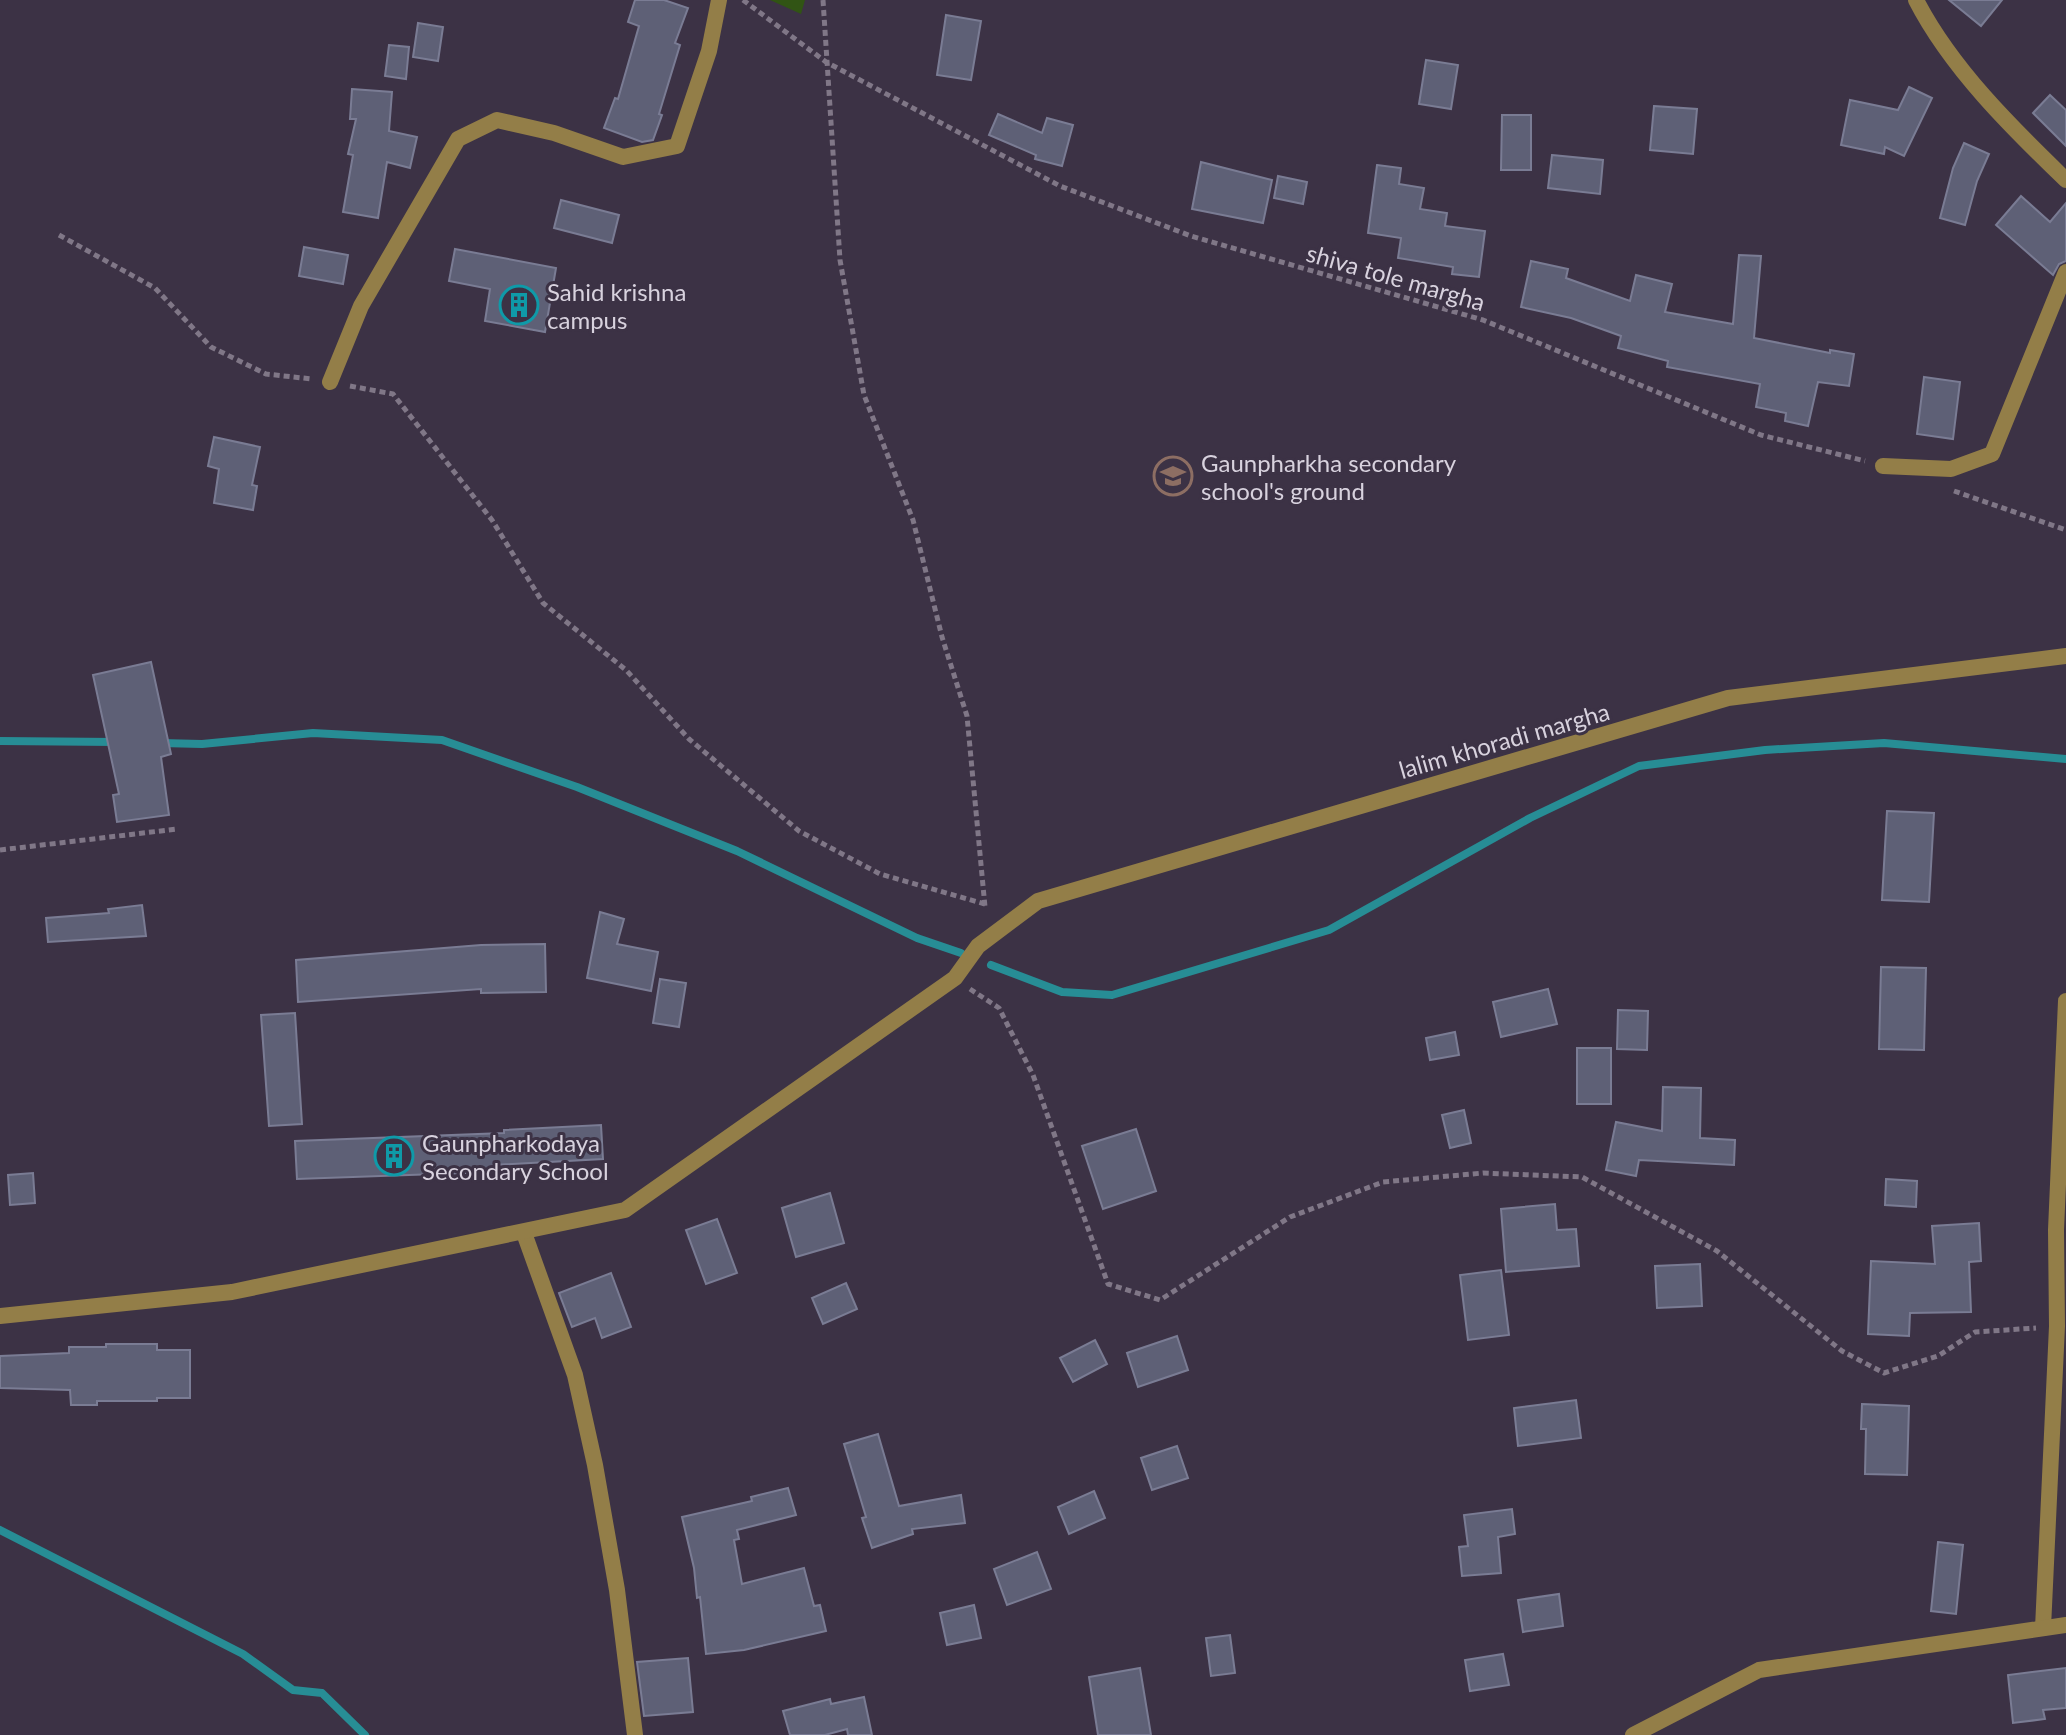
<svg xmlns="http://www.w3.org/2000/svg" width="2066" height="1735" viewBox="0 0 2066 1735" font-family="Lato,sans-serif">
	<style>
		.green { fill: #315414 }
		.lines { fill: none; stroke-linecap: round; stroke-linejoin: round }
		.stream { stroke: #278d95; stroke-width: 8 }
		.building { fill: #5e6076; stroke: #7a7c94; stroke-width: 2 }
		.path { stroke: #807787; stroke-width: 5; stroke-dasharray: 6 4; stroke-linecap: butt }
		.minor { stroke: #937e48; stroke-width: 16 }
		.tertiary { stroke: #937e48; stroke-width: 16 }
		.labels { text-anchor: middle; dominant-baseline: central; stroke-width: 6; stroke-linejoin: round; paint-order: stroke }
		.street-label { font-size: 24px; fill: #d8d2de; stroke: #3c3245 }
		.poi-label { font-size: 24px; fill: #d8d2de; stroke: #3c3245; text-anchor: start }
	</style>
	<rect width="100%" height="100%" fill="#3c3245"/>
	<path class="green" d="M 770,0 L 805,0 L 801,14 Z"/>
	<g class="lines">
		<g class="stream">
			<path d="M 0,741 L 116,742"/>
			<path d="M 161,743 L 202,744 L 313,733 L 442,740 L 577,787 L 737,851 L 917,938 L 961,953"/>
			<path d="M 991,965 L 1062,992 L 1112,995 L 1329,930 L 1530,818 L 1639,766 L 1765,750 L 1884,743 L 2066,759"/>
			<path d="M 0,1530 L 243,1654 L 293,1690 L 322,1693 L 365,1735"/>
		</g>
	</g>
	<g class="building">
		<path d="M 635,0 L 664,0 L 688,8 L 675,43 L 680,45 L 659,114 L 662,115 L 653,140 L 642,142 L 604,128 L 615,98 L 618,99 L 639,26 L 628,22 Z"/>
		<path d="M 1949,0 L 2002,0 L 1981,26 Z"/>
		<path d="M 946,15 L 981,21 L 971,80 L 937,75 Z"/>
		<path d="M 418,23 L 443,27 L 438,61 L 413,57 Z"/>
		<path d="M 389,45 L 409,47 L 406,79 L 385,76 Z"/>
		<path d="M 1426,60 L 1458,65 L 1451,109 L 1419,104 Z"/>
		<path d="M 1909,87 L 1932,98 L 1904,156 L 1885,147 L 1884,154 L 1841,145 L 1850,100 L 1898,110 Z"/>
		<path d="M 352,89 L 392,92 L 389,131 L 417,137 L 410,168 L 387,162 L 378,218 L 343,212 L 353,155 L 348,154 L 356,119 L 350,119 Z"/>
		<path d="M 2050,95 L 2066,110 L 2066,146 L 2033,113 Z"/>
		<path d="M 1654,106 L 1697,109 L 1693,154 L 1650,150 Z"/>
		<path d="M 998,114 L 1042,133 L 1047,118 L 1073,125 L 1062,166 L 1035,159 L 1036,155 L 989,135 Z"/>
		<path d="M 1502,115 L 1531,115 L 1531,170 L 1501,170 Z"/>
		<path d="M 1964,143 L 1989,154 L 1977,181 L 1965,225 L 1940,218 L 1953,168 Z"/>
		<path d="M 1552,155 L 1603,160 L 1600,194 L 1548,188 Z"/>
		<path d="M 1201,162 L 1272,180 L 1263,223 L 1192,209 Z"/>
		<path d="M 1377,165 L 1401,168 L 1399,184 L 1424,188 L 1420,209 L 1447,213 L 1445,226 L 1485,231 L 1479,277 L 1452,274 L 1453,267 L 1398,258 L 1401,238 L 1368,233 Z"/>
		<path d="M 1278,176 L 1307,182 L 1303,204 L 1274,198 Z"/>
		<path d="M 2021,196 L 2050,222 L 2066,203 L 2066,261 L 2059,264 L 2053,275 L 1996,225 Z"/>
		<path d="M 561,200 L 619,215 L 612,243 L 554,228 Z"/>
		<path d="M 304,247 L 348,255 L 343,284 L 299,276 Z"/>
		<path d="M 455,249 L 556,268 L 545,332 L 485,321 L 490,289 L 449,281 Z"/>
		<path d="M 1739,255 L 1761,256 L 1754,338 L 1830,353 L 1830,350 L 1854,354 L 1849,386 L 1818,382 L 1808,426 L 1785,421 L 1786,413 L 1756,407 L 1760,384 L 1667,367 L 1668,361 L 1618,348 L 1621,336 L 1571,318 L 1521,307 L 1531,261 L 1568,269 L 1566,278 L 1630,301 L 1636,275 L 1672,284 L 1665,312 L 1733,324 Z"/>
		<path d="M 1924,377 L 1960,382 L 1953,439 L 1917,434 Z"/>
		<path d="M 214,437 L 260,447 L 252,485 L 257,486 L 253,510 L 214,503 L 219,469 L 208,466 Z"/>
		<path d="M 151,662 L 171,754 L 161,757 L 169,815 L 117,822 L 113,795 L 119,794 L 93,675 Z"/>
		<path d="M 1887,811 L 1934,813 L 1929,902 L 1882,900 Z"/>
		<path d="M 142,905 L 146,936 L 48,942 L 46,918 L 109,913 L 108,909 Z"/>
		<path d="M 600,912 L 624,919 L 617,944 L 658,952 L 651,991 L 587,978 Z"/>
		<path d="M 545,944 L 546,992 L 481,993 L 481,989 L 298,1002 L 296,960 L 481,945 Z"/>
		<path d="M 1881,967 L 1926,968 L 1924,1050 L 1879,1049 Z"/>
		<path d="M 660,979 L 686,983 L 679,1027 L 653,1023 Z"/>
		<path d="M 1548,989 L 1557,1024 L 1501,1037 L 1493,1002 Z"/>
		<path d="M 1618,1010 L 1648,1011 L 1647,1050 L 1617,1049 Z"/>
		<path d="M 295,1013 L 302,1124 L 269,1126 L 261,1015 Z"/>
		<path d="M 1455,1032 L 1459,1055 L 1430,1060 L 1426,1038 Z"/>
		<rect x="1577" y="1048" width="34" height="56"/>
		<path d="M 1663,1087 L 1701,1088 L 1700,1138 L 1735,1140 L 1734,1165 L 1639,1160 L 1636,1176 L 1606,1170 L 1616,1122 L 1662,1131 Z"/>
		<path d="M 1464,1110 L 1471,1143 L 1450,1148 L 1442,1115 Z"/>
		<path d="M 601,1125 L 603,1159 L 493,1165 L 493,1172 L 297,1179 L 295,1141 L 504,1133 L 504,1130 Z"/>
		<path d="M 1136,1129 L 1156,1191 L 1103,1209 L 1082,1146 Z"/>
		<path d="M 33,1173 L 35,1203 L 10,1205 L 8,1175 Z"/>
		<path d="M 1886,1179 L 1917,1181 L 1916,1207 L 1885,1205 Z"/>
		<path d="M 830,1193 L 844,1243 L 796,1257 L 782,1208 Z"/>
		<path d="M 1555,1204 L 1557,1230 L 1576,1229 L 1579,1266 L 1506,1272 L 1501,1209 Z"/>
		<path d="M 717,1219 L 737,1273 L 706,1284 L 686,1230 Z"/>
		<path d="M 1979,1223 L 1981,1261 L 1969,1262 L 1971,1312 L 1910,1313 L 1909,1336 L 1868,1334 L 1871,1261 L 1935,1264 L 1932,1226 Z"/>
		<path d="M 1700,1264 L 1702,1306 L 1657,1308 L 1655,1266 Z"/>
		<path d="M 1501,1270 L 1509,1335 L 1468,1340 L 1460,1275 Z"/>
		<path d="M 611,1273 L 631,1327 L 602,1338 L 595,1318 L 572,1327 L 559,1293 Z"/>
		<path d="M 846,1283 L 857,1309 L 823,1324 L 812,1298 Z"/>
		<path d="M 1177,1336 L 1188,1370 L 1138,1387 L 1127,1353 Z"/>
		<path d="M 1095,1340 L 1107,1364 L 1073,1382 L 1060,1358 Z"/>
		<path d="M 106,1344 L 157,1344 L 157,1350 L 190,1350 L 190,1398 L 157,1398 L 157,1401 L 97,1401 L 97,1405 L 71,1405 L 70,1390 L 0,1388 L 0,1356 L 69,1353 L 69,1347 L 106,1347 Z"/>
		<path d="M 1576,1400 L 1581,1438 L 1518,1446 L 1514,1408 Z"/>
		<path d="M 1862,1404 L 1909,1406 L 1907,1475 L 1865,1474 L 1866,1429 L 1861,1429 Z"/>
		<path d="M 878,1434 L 899,1506 L 961,1495 L 965,1523 L 912,1529 L 913,1534 L 872,1548 L 862,1518 L 866,1517 L 844,1444 Z"/>
		<path d="M 1177,1446 L 1188,1478 L 1152,1490 L 1141,1458 Z"/>
		<path d="M 788,1488 L 796,1515 L 737,1530 L 739,1539 L 734,1540 L 742,1584 L 804,1568 L 814,1606 L 820,1605 L 826,1631 L 744,1650 L 706,1654 L 700,1597 L 697,1598 L 694,1568 L 682,1517 L 752,1501 L 751,1497 Z"/>
		<path d="M 1094,1491 L 1105,1518 L 1069,1534 L 1058,1507 Z"/>
		<path d="M 1512,1509 L 1515,1534 L 1498,1537 L 1501,1573 L 1462,1576 L 1459,1547 L 1468,1546 L 1464,1515 Z"/>
		<path d="M 1938,1542 L 1963,1545 L 1956,1614 L 1931,1611 Z"/>
		<path d="M 1037,1552 L 1051,1589 L 1007,1605 L 994,1569 Z"/>
		<path d="M 1559,1594 L 1563,1626 L 1523,1632 L 1518,1600 Z"/>
		<path d="M 974,1605 L 981,1638 L 947,1645 L 940,1613 Z"/>
		<path d="M 1230,1635 L 1235,1673 L 1211,1676 L 1206,1638 Z"/>
		<path d="M 1503,1654 L 1509,1685 L 1470,1691 L 1465,1660 Z"/>
		<path d="M 688,1658 L 693,1712 L 644,1716 L 637,1662 Z"/>
		<path d="M 1140,1668 L 1151,1735 L 1098,1735 L 1089,1677 Z"/>
		<path d="M 2066,1668 L 2066,1708 L 2043,1710 L 2045,1719 L 2013,1723 L 2008,1675 Z"/>
		<path d="M 864,1697 L 872,1735 L 848,1735 L 847,1729 L 825,1735 L 790,1735 L 783,1711 L 830,1699 L 831,1704 Z"/>
	</g>
	<g class="lines">
		<g class="path">
			<path d="M 743,0 L 826,62 L 1060,186 L 1191,236 L 1483,320 L 1761,435 L 1865,461"/>
			<path d="M 823,0 L 840,260 L 864,395 L 913,520 L 942,637 L 967,716 L 985,907"/>
			<path d="M 59,235 L 155,288 L 211,347 L 266,374 L 312,379"/>
			<path d="M 350,386 L 393,394 L 492,520 L 543,603 L 626,670 L 689,739 L 799,831 L 880,874 L 985,904"/>
			<path d="M 1954,491 L 2066,530"/>
			<path d="M 0,850 L 177,829"/>
			<path d="M 970,989 L 999,1008 L 1033,1075 L 1108,1284 L 1160,1300 L 1290,1217 L 1383,1182 L 1483,1173 L 1582,1177 L 1717,1251 L 1842,1351 L 1884,1373 L 1938,1356 L 1975,1332 L 2036,1328"/>
		</g>
		<g class="minor">
			<path d="M 330,382 L 361,306 L 458,139 L 497,120 L 554,133 L 623,157 L 677,146 L 709,51 L 719,0"/>
			<path d="M 1883,466 L 1951,469 L 1992,454 L 2066,272"/>
			<path d="M 524,1233 L 575,1375 L 595,1465 L 617,1590 L 635,1735"/>
			<path d="M 0,1316 L 232,1292 L 625,1210 L 955,978 L 978,946 L 1038,901 L 1728,698 L 2066,656"/>
			<path d="M 2043,1628 L 2057,1326 L 2056,1230 L 2066,1001"/>
			<path d="M 1633,1735 L 1759,1670 L 2066,1625"/>
		</g>
		<path class="tertiary" d="M 1916,0 C 1951,68 2011,127 2066,180"/>
	</g>
	<defs>
		<g id="building-ring" transform="scale(2)"><circle r="9.5" fill="#3c3245" stroke="#0f9aa8" stroke-width="1.5"/><path d="M-4-6H4V6H1V3H-1V6H-4ZM-2.5-4.3h1.7v1.8h-1.7ZM.8-4.3h1.7v1.8H.8ZM-2.5-1h1.7V.8h-1.7ZM.8-1h1.7V.8H.8Z" fill="#0f9aa8"/></g>
		<g id="school-ring" transform="scale(2)"><circle r="9.5" fill="#3c3245" stroke="#8d6e63" stroke-width="1.5"/><path d="M0-5L7-2L0 1L-7-2ZM-4 1L0 2.5L4 1V4Q0 6-4 4Z" fill="#8d6e63"/></g>
	</defs>
	<g fill-rule="evenodd">
		<use href="#building-ring" x="519" y="305"/>
		<use href="#school-ring" x="1173" y="476"/>
		<use href="#building-ring" x="394" y="1156"/>
	</g>
	<g class="labels">
		<g class="street-label">
			<text transform="translate(1396 277) rotate(16)">shiva tole margha</text>
			<text transform="translate(1504 740) rotate(-16)">lalim khoradi margha</text>
		</g>
		<g class="poi-label">
			<text x="547" y="291">Sahid krishna<tspan x="547" dy="28">campus</tspan></text>
			<text x="1201" y="462">Gaunpharkha secondary<tspan x="1201" dy="28">school's ground</tspan></text>
			<text x="422" y="1142">Gaunpharkodaya<tspan x="422" dy="28">Secondary School</tspan></text>
		</g>
	</g>
</svg>
